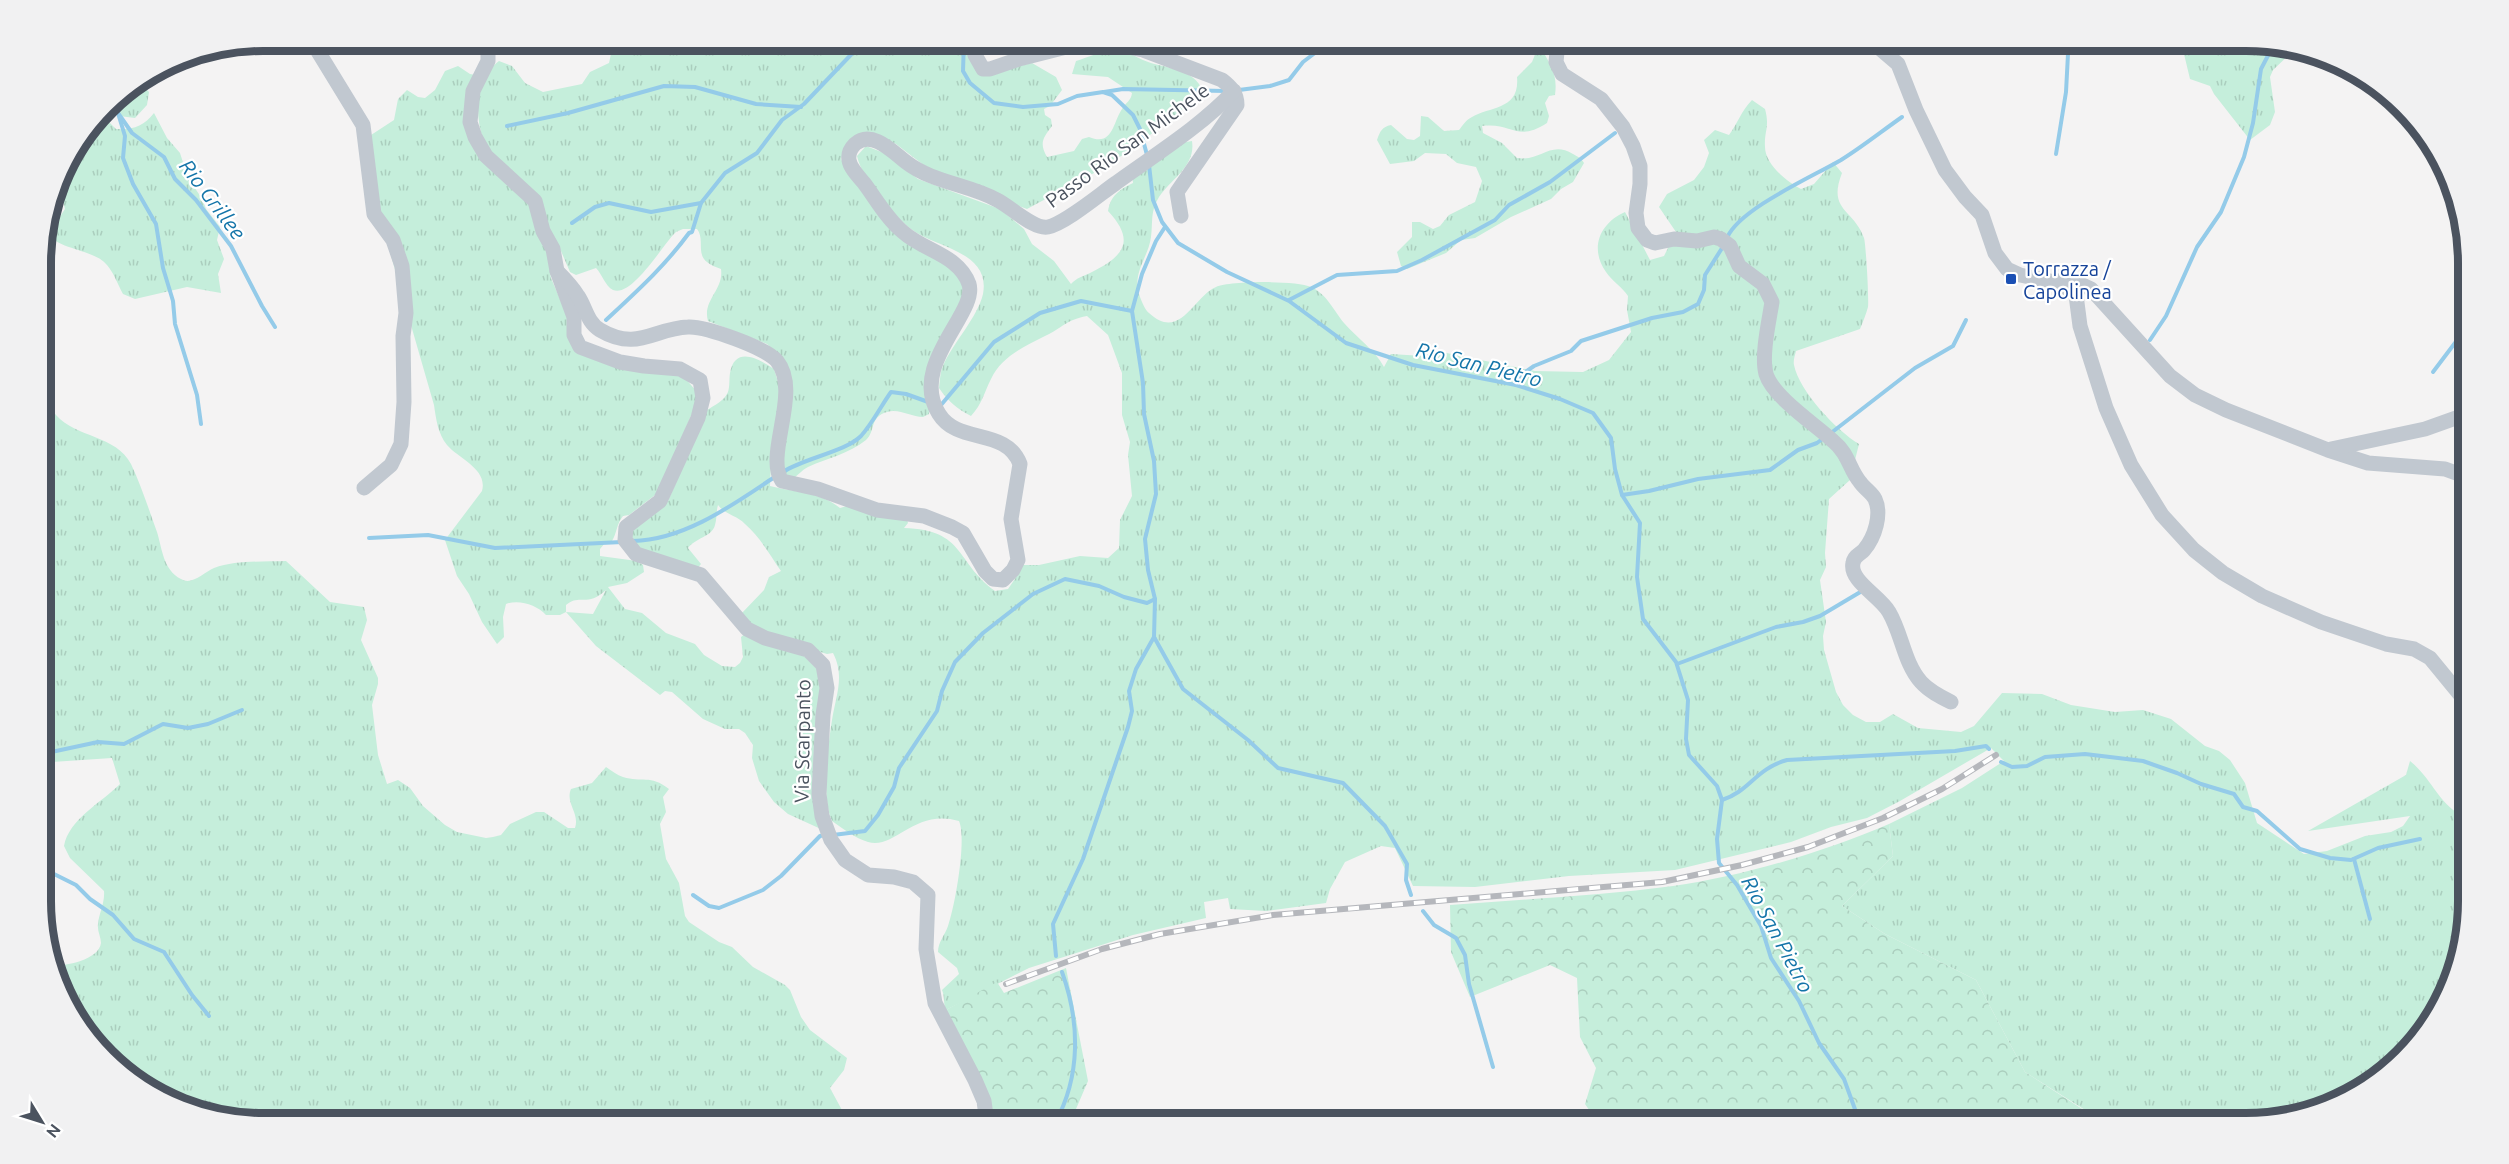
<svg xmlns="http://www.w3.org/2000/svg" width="2509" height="1164" viewBox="0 0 2509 1164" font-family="Ubuntu,sans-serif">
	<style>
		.grass { fill: url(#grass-tufts); fill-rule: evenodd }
		.forest { fill: url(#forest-crowns) }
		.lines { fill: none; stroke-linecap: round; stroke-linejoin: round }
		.stream { stroke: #94cbe9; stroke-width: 4 }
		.street { stroke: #c1c8d0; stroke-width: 15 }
		.rail-casing { stroke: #b5b7bc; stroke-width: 6 }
		.rail { stroke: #fff; stroke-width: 4; stroke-dasharray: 11; stroke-linecap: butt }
		.transit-dot { fill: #1a4fb4; stroke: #fff; stroke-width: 2 }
		.labels { text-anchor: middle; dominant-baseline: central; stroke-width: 4.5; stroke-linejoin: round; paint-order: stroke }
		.street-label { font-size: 20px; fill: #4b535f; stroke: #fff }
		.transit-label { font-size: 20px; fill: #164399; stroke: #fff; text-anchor: start }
		.water-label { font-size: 21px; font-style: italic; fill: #1475a9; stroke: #fff }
		.rim { fill: none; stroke: #4b535f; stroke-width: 8 }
	</style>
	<defs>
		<pattern id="grass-tufts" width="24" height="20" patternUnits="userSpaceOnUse" patternTransform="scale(1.5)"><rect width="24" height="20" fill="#c5eedb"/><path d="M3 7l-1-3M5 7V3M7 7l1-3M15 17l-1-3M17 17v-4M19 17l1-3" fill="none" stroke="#abcebe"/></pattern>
		<pattern id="forest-crowns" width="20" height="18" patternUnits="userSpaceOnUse" patternTransform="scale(1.5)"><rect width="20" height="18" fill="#c5eedb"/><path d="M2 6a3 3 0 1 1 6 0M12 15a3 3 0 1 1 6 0" fill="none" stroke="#abcebe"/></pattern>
	</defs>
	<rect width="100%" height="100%" fill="#f4f3f3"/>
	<g class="grass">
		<path d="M 614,40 L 969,41 L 976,67 L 1012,68 L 1032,63 L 1056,77 L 1062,90 L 1050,106 L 1044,109 L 1045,115 L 1051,119 L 1052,126 C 1043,138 1039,143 1047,157 L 1074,151 L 1082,139 L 1089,137 C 1113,147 1113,122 1122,109 C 1126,102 1131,101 1132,93 L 1108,77 L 1072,74 L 1076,61 C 1089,57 1104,50 1117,50 C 1128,51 1134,56 1143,60 C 1163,69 1195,67 1203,92 L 1193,102 L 1129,151 L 1094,173 L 1027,209 L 938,176 L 896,144 L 882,138 L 844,149 L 841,159 L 850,177 L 920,248 L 958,274 L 966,292 L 931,356 L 929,414 L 923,417 C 911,417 899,408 887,412 C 869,417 876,431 866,440 C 849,454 827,458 808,467 C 802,470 798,475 793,479 L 779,470 L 785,447 L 776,352 L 767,344 L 708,321 C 702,300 724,290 721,269 C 716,267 710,265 707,262 C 696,254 705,239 697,229 L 683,229 L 676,232 C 663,244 632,298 613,290 C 605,286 602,274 596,268 L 576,275 L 570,272 L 561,251 L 483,140 C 475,114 474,80 499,61 L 512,66 L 525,83 L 543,92 L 582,84 L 590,72 L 609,63 Z"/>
		<path d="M 2177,41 L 2246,41 L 2294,50 L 2273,70 L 2270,77 L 2275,112 L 2270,125 L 2250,140 L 2214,94 L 2210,86 L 2190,79 L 2184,54 Z"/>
		<path d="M 1539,45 C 1550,64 1558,73 1555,95 L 1549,96 L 1545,103 L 1549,116 L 1547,123 C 1516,143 1513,122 1482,126 L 1483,133 L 1502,143 L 1517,158 C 1541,162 1550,140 1573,154 C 1578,157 1581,158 1584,163 L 1573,182 L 1561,189 L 1551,199 L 1511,217 L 1475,238 L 1461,240 L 1446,253 L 1407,269 L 1401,266 L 1397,252 L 1412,237 L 1412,222 L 1420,222 L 1433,229 L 1440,226 L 1449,215 L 1475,202 L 1482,181 L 1476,167 L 1457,163 L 1446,154 L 1425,153 L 1414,161 L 1390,164 L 1377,140 C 1380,131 1382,127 1391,125 L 1407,139 L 1414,140 L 1420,136 L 1421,116 L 1428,117 L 1444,131 L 1459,130 C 1463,125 1466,120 1472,117 C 1490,106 1520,110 1517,77 L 1532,62 Z"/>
		<path d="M 458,66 L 470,74 L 476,75 L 466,125 L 527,198 L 547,251 L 551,278 L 568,318 L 570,342 L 685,378 L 697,392 L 698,399 L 659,492 L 629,515 L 623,516 C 616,525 617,533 612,541 L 605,543 L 600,549 L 600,556 L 637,561 L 643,565 L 644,572 L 627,583 L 608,587 L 625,609 L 642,613 L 666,633 L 695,644 L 704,655 L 722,666 L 735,667 L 740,663 L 743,657 L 741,637 L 746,633 L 799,651 L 822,674 L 823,830 L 788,814 L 774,802 L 759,781 L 752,758 L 753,745 L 745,733 L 739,729 L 725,729 L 703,719 L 672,692 L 665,691 L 660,695 L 596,646 L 566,612 L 560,615 L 546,615 C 537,605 519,599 506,604 L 503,617 L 504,637 L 497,644 L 482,622 L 469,594 L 457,576 L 445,540 L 482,491 C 488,469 459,459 447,445 C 438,434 436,419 434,405 L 381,221 L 371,135 L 394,120 L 398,99 L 407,90 L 418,97 L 425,98 L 435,90 L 445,71 ZM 606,590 L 593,614 L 566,612 L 566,605 C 580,593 587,608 606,590 Z"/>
		<path d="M 139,82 L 149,92 L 147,105 L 135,118 L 119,116 L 107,108 L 116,96 Z"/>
		<path d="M 1752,100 L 1765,109 C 1770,127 1764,131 1765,147 C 1765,164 1787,182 1801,189 L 1814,184 L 1833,162 L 1842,173 C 1827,211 1854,209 1864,238 C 1866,244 1869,300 1868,307 C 1866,314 1863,322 1860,329 L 1796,351 C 1795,355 1793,361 1794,365 C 1799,391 1837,431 1859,444 L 1850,480 L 1829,499 L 1825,553 L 1826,567 L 1820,580 L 1826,622 L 1823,636 L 1824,650 L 1836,692 L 1843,705 L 1853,715 L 1866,722 L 1880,722 L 1893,714 L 1918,728 L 1961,732 L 1974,726 L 2002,693 L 2042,694 L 2071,705 L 2115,712 L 2143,710 L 2171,719 L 2205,746 L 2219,751 L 2230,760 L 2245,783 L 2257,823 L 2304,854 L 2327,851 L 2365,836 L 2391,832 L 2403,826 L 2410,816 L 2308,831 L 2406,775 L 2410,761 C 2430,777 2437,799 2456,812 L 2467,806 L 2468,792 L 2468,901 L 2451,986 L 2422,1037 L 2370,1086 L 2318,1112 L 2260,1123 L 2097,1123 L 2093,1115 L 2025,1072 L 1976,980 L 1885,934 L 1842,906 L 1893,856 L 1889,824 L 1962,788 L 2004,761 L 1991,748 L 1900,801 L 1867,818 L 1831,827 L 1791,842 L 1675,870 L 1569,876 L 1475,887 L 1413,886 L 1395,848 L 1381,846 L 1345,862 L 1330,889 L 1326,903 L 1266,911 L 1230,909 L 1228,898 L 1204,902 L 1206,918 L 1133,935 L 1029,968 L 946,1010 C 943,1003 945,997 942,990 L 959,974 L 957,968 L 938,952 C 938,942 945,935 948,926 C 955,906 967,839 959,821 C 914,808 895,850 868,842 C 855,838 843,829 832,821 C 821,796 828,747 832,720 C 836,695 845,676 833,653 L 827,654 L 760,634 L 741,614 L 764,590 L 769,577 L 781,571 C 770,555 760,537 745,524 C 737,515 725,515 718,505 C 716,511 717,519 715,525 C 712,537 695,538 688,548 L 701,564 L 696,570 L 635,550 L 631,531 L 668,501 L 707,410 C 715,405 724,401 728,392 C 730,386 729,379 730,373 C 735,345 759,359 774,369 L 780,388 L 771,464 L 770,486 C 793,492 821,492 840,508 L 847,506 L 907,519 L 908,523 L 904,528 C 966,530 955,562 995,591 L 1008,589 L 1017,576 L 1020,565 L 1039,565 L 1080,556 L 1108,558 L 1119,548 L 1120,520 L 1132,496 L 1128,455 L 1130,442 L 1122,415 L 1122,373 L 1108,335 L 1087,316 C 1065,320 1063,328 1045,336 C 1024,347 1002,356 991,379 C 984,393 982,404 971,416 C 957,409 948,401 939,388 C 940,381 940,372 943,366 C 952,344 978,317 983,294 C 991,251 935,248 911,229 C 892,214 862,179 857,156 L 866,146 L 884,153 L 918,179 L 1000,209 L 1024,229 L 1032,244 L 1054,261 L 1071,284 C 1076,278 1084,276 1092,272 C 1124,256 1136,241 1108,211 C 1111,195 1119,190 1133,183 L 1132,171 L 1180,143 L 1192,141 C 1196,166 1171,179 1159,197 C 1150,211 1153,223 1151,237 C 1148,259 1131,273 1140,297 C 1142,302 1145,310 1149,313 C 1180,342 1194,296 1216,287 C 1230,281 1296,280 1311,287 C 1327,294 1334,311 1344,323 C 1358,339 1374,349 1384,367 L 1391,354 L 1423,356 L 1437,351 L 1535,371 L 1583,372 L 1609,360 L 1631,332 L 1627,310 L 1628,296 C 1622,287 1612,281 1606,272 C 1589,248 1600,223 1625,212 L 1650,260 L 1664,256 L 1676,232 L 1659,207 L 1667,194 L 1694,180 L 1704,167 L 1709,153 L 1704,140 L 1715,130 L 1729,135 C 1738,123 1741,111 1752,100 Z"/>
		<path d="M 154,113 L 167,138 L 180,153 L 188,178 L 201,197 L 206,209 L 220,227 L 217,240 L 224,259 L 218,274 L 221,293 L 187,287 L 135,299 L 123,294 C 118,285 114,273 107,265 C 94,249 60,251 45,232 L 48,221 L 59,218 L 65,209 L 63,201 L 55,197 L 64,165 L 102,115 L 116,129 C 133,130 144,126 154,113 Z"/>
		<path d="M 41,346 C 55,368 37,395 56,415 C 76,438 116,435 131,464 C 141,485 149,510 157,532 C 162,548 163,570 181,579 C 192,586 204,572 214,568 C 236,560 263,562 286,561 L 330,602 L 364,607 L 367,620 L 361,640 L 378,678 L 378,684 L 372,705 L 378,755 L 387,784 L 398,780 L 410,788 L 423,806 L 445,825 L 457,832 L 486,838 L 493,837 L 501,835 L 510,824 L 536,812 L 544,812 L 568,828 L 575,828 C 580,813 565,803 571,789 L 592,783 L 606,767 C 612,771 617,775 623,777 C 642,783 650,774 669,789 L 663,797 L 666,812 L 660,824 L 666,859 L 679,883 L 685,916 L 689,922 L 719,942 L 732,947 L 753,967 L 785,985 L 790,990 L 801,1017 L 810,1030 L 847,1058 L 844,1070 L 830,1088 L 849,1123 L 263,1123 L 178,1106 L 127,1077 L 86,1036 L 57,986 L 52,966 C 65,966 99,960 101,943 C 101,937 97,931 98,924 C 99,913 105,903 104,891 L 70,858 L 64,846 C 69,819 101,803 120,784 L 112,758 L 52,762 L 42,760 Z"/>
	</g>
	<g class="forest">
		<path d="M 1889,824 L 1893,856 L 1842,906 L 1885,934 L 1976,980 L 2025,1072 L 2093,1116 L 2097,1123 L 1598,1123 L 1585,1104 L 1596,1068 L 1580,1037 L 1577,978 L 1550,965 L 1470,997 L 1451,952 L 1450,905 C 1524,899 1599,896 1673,886 C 1744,876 1823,852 1889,824 Z"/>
		<path d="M 1066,968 L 1088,1081 L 1070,1123 L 992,1123 L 946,1010 L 997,982 L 1004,993 Z"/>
	</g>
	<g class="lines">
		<g class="stream">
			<path d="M 964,40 L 963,71 L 970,83 L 994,103 L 1023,107 L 1058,104 L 1077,96 L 1103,92 L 1112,95 L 1133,115 L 1140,129 L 1147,155"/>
			<path d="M 1239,90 L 1270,86 L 1289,80 L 1303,62 L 1332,40"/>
			<path d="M 1104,92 L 1123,89 L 1226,91"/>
			<path d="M 111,103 L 132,133 L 164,157 L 175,179 L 196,200 L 231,246 L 262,306 L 275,327"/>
			<path d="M 117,110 L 125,136 L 123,158 L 133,184 L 156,224 L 163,268 L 173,301 L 175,324 L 197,395 L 201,424"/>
			<path d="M 507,126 L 568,113 L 664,86 L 695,87 L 756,104 L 801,107"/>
			<path d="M 2056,154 L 2066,92 L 2068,54 L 2073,40"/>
			<path d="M 1149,165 L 1153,200 L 1162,222 L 1178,243 L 1227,272 L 1289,301 L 1346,343 L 1413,365 L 1516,385 L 1560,399 L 1593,413 L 1611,438 L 1615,469 L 1622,495 L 1640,523 L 1637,577 L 1643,619 L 1676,662 L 1688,700 L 1686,739 L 1689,755 L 1717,786 L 1722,800 L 1717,839 L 1719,863 L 1737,885 L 1761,926 L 1771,958 L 1799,1001 L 1819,1043 L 1844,1079 L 1860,1123"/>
			<path d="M 572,223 L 595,207 L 609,203 L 651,212 L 701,203 L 725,173 L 757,153 L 782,120 L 804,104 L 865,40"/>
			<path d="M 1727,238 C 1739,209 1812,177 1841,160 C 1862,147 1882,131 1902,117"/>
			<path d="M 1289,300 L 1337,275 L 1397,271 L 1422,260 L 1495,220 L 1509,205 L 1550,182 L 1615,133"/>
			<path d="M 606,320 C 636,292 665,266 689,233 L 692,232 L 701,203"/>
			<path d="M 2150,340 L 2166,316 L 2197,247 L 2221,212 L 2244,157 L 2253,123 L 2261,69 L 2273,46"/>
			<path d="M 2433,372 L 2464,331 L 2467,311"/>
			<path d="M 1516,385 L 1521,375 L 1534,366 L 1571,351 L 1581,341 L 1652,318 L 1683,312 L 1698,304 L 1704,290 L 1705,275 L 1724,245"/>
			<path d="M 938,404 L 941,405 L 994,342 L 1040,313 L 1081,301 L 1132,311"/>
			<path d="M 1831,433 L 1915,368 L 1953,346 L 1966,320"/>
			<path d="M 783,472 C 804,458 845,452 861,436 C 872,424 881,406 891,392 L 906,394 L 931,403"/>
			<path d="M 1622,495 L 1649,491 L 1698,479 L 1770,470 L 1798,450 L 1817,443 L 1825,437"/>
			<path d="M 369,538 L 428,535 L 495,548 L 622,542"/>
			<path d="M 633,541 C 685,540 734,504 776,476"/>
			<path d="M 1154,637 L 1183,689 L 1248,740 L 1278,768 L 1343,783 L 1385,826 L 1407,864 L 1406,880 L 1411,895"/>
			<path d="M 1677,664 L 1776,627 L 1803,622 L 1820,616 L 1862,591"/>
			<path d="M 42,754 L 98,742 L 124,744 L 163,724 L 188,728 L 208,724 L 242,710"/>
			<path d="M 2001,762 L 2012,767 L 2027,766 L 2045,757 L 2085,754 L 2143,761 L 2177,773 L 2201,784 L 2234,794 L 2243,807 L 2257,811 L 2300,849 L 2330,858 L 2351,860 L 2378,848 L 2420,839"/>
			<path d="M 1722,800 C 1750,791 1755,769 1787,760 L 1955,751 L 1986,746 L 1989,749"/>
			<path d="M 833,835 L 865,831 L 878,815 L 894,787 L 899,768 L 937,711 L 942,691 L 955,662 L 983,633 L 1033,594 L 1065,579 L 1099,586 L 1124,597 L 1147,603 L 1155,599"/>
			<path d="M 2354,859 L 2370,919"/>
			<path d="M 42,868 L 76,885 L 90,899 L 113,915 L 134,939 L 164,952 L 192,995 L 209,1016"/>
			<path d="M 693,895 L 709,906 L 719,908 L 763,890 L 781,876 L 820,836 L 825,835"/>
			<path d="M 1423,911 L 1434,925 L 1456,938 L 1465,955 L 1469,984 L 1493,1067"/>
			<path d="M 1056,956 L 1053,924 L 1083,859 L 1128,727 L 1132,711 L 1129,691 L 1136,669 L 1154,637 L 1155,599 L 1148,570 L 1145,539 L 1156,494 L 1154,461 L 1144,414 L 1143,383 L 1132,311 L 1142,274 L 1156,241 L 1165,227"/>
			<path d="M 1055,1123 C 1081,1076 1080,1022 1062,972"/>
			<path d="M 1871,1123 L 1902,1120 L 1932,1123"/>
			<path d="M 1940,1123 L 1969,1114 L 1994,1123"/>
		</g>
		<g class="street">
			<path d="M 311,40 L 363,125 L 374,214 L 393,240 L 402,266 L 406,313 L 403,336 L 404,402 L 401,444 L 391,465 L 364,488"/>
			<path d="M 483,40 L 488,50 L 488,61 L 473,91 L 470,122 L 475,137 L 486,156 L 535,201 L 543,231 L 553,249 L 557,271 L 574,317 L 574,335 L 580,347 L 620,362 L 644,366 L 680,369 L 700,380 L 703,398 L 698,418 L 660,501 L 626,527 L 625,540 L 636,554 L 701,575 L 747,629 L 765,638 L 808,650 L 823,665 L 827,688 L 823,715 L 819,794 L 822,816 L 831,840 L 845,860 L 868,875 L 894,877 L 913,882 L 928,895 L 926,949 L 935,1003 L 975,1080 L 984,1101 L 987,1123"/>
			<path d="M 972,40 L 975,55 L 983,69 L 990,69 L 1019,59 L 1094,40 L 1143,50 L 1222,80 C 1231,87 1237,93 1237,105 L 1177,192 L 1181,216"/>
			<path d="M 1565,40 L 1557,52 L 1556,62 L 1562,74 L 1601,99 L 1623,127 L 1633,146 L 1640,166 L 1640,184 L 1636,213 L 1638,228 L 1647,240 L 1655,243 L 1674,239 L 1697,241 L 1714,237 L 1721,239 L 1730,246 L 1739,266 L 1763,284 L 1772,302 C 1769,321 1761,356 1766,374 C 1773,397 1816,425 1833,441 C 1849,454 1849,469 1860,482 C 1864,488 1872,493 1875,499 C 1882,514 1875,537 1864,550 C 1860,555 1854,555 1853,563 C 1849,581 1880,596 1889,612 C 1902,634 1904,663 1921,682 C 1929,691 1941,697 1951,702"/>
			<path d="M 1870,40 L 1898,64 L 1916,110 L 1945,170 L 1965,197 L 1982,215 L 1995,253 L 2007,269 L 2020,275 L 2060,283 L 2076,295 L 2080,326 L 2106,408 L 2131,465 L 2162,515 L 2194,550 L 2223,573 L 2262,596 L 2321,622 L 2386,644 L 2414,649 L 2430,658 L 2462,697 L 2468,700"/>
			<path d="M 557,271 C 565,279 572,286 578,296 C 586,308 587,322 600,330 C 637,352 655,328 688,327 C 705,326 767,348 777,361 C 802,392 764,455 782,481 L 818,489 L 877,510 L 924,516 L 952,527 L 963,533 L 985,571 L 993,579 L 1003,580 L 1013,570 L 1018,560 L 1011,519 L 1020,464 C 1006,427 958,445 939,414 C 908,365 978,313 969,284 C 959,255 924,251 903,232 C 887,219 876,199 864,183 C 859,177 850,168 849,160 C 848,154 851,148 855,144 C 872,129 893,152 906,162 C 933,183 968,184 997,200 C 1010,206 1034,230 1048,227 C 1066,223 1100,194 1116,183 C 1156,154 1200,127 1234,91"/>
			<path d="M 2057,281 L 2072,280 L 2091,289 L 2170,376 L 2195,395 L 2226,410 L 2328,450 L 2368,463 L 2445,469 L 2467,477"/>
			<path d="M 2331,449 L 2425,429 L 2467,414"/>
		</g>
		<g class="rail-casing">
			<path id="rail" d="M 1006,984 L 1102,949 L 1160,934 L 1273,915 L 1662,882 L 1742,865 L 1808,847 L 1883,818 L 1942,789 L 1996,755"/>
		</g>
		<use href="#rail" class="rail"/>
	</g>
	<rect class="transit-dot" x="2005" y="273" width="12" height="12" rx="3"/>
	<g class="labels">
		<g class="street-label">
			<text transform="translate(1127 145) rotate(-36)">Passo Rio San Michele</text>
			<text transform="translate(802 741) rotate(-89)">Via Scarpanto</text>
		</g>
		<g class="transit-label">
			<text x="2023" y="268">Torrazza /<tspan x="2023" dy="23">Capolinea</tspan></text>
		</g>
		<g class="water-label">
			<text transform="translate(213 199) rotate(53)">Rio Grillee</text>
			<text transform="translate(1479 364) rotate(14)">Rio San Pietro</text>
			<text transform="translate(1778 934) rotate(62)">Rio San Pietro</text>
		</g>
	</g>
	<path d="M0 0H2509V1164H0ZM263 51H2246A212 212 0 0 1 2458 263V901A212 212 0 0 1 2246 1113H263A212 212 0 0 1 51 901V263A212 212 0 0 1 263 51Z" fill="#f1f1f2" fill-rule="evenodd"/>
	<path class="rim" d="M263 51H2246A212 212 0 0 1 2458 263V901A212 212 0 0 1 2246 1113H263A212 212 0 0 1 51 901V263A212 212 0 0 1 263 51Z"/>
	<g transform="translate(42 1122) rotate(128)" stroke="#ffffff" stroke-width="4.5" paint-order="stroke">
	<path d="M0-4.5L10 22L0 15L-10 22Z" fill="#4b535f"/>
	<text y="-9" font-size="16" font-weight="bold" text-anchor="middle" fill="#4b535f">N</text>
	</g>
</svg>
